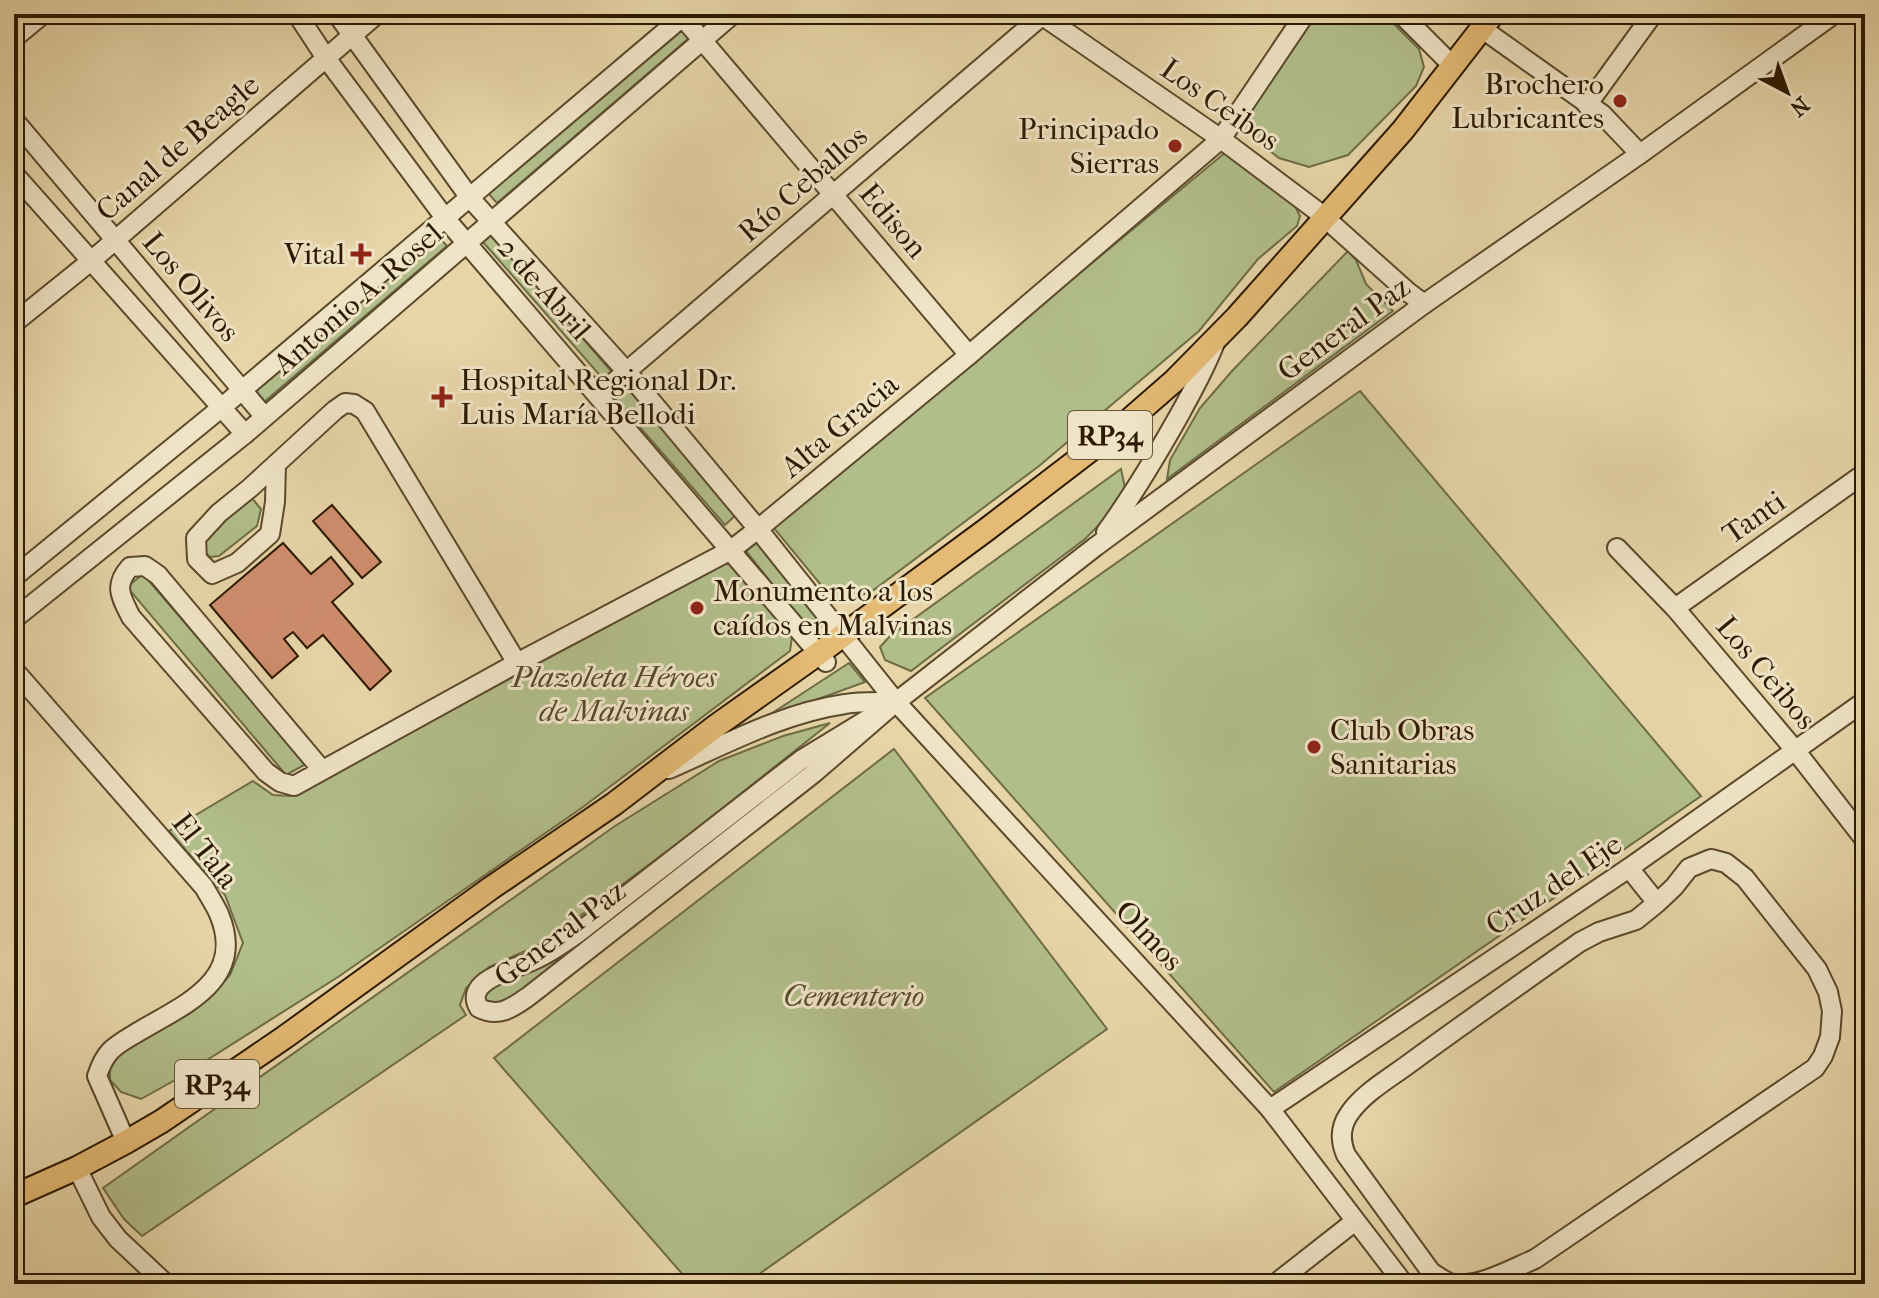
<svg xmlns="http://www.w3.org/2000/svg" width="1879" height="1298" viewBox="0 0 1879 1298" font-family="'IM FELL French Canon',serif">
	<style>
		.green { fill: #b1be8b; stroke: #6e6c46; stroke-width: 2 }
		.building { fill: #d08d6e; stroke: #2c1a01; stroke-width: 2 }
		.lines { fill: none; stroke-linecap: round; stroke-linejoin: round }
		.minor-casing { stroke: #5b492b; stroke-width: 22 }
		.major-casing { stroke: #2c1a01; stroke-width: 26 }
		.minor { stroke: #efe4c6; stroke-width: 18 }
		.major { stroke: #e4ba74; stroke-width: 22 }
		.poi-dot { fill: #8f2418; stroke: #efe4c6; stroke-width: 3 }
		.labels { text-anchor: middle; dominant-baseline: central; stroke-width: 6; stroke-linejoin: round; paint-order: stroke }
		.shield { fill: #efe4c6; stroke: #66573c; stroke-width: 2 }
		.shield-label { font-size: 28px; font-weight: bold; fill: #2c1a01 }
		.poi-label { font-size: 30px; fill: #2c1a01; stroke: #efe4c6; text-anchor: end }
		.street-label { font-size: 30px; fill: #2c1a01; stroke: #efe4c6 }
		.park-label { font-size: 30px; font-style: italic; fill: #544b2a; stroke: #efe4c6 }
	</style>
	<rect width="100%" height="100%" fill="#e7d5a8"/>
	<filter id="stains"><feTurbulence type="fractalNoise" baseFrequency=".0025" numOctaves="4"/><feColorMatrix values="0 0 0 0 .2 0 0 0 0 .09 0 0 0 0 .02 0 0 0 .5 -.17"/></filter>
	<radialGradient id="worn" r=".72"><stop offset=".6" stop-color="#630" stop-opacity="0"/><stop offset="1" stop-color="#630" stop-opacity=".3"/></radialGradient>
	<g class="green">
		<path d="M 1314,14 L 1384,14 L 1419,49 L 1424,67 L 1416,86 L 1348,155 L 1309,167 L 1279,158 L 1244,131 L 1242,119 Z"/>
		<path d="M 681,28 L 689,38 L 497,203 L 488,193 Z"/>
		<path d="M 1226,152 L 1294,204 L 1300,216 L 1297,226 L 1258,259 L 1199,331 L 1039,466 L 871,592 L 840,601 L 830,596 L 773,527 Z"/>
		<path d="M 436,234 L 447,246 L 264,402 L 254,390 Z"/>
		<path d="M 492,234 L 612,372 L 603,379 L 483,242 Z"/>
		<path d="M 1348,251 L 1356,260 L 1366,284 L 1393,311 L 1167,479 L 1170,460 L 1200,408 L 1232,371 Z"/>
		<path d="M 624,384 L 737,514 L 725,525 L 611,394 Z"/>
		<path d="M 1360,391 L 1701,796 L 1274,1092 L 925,698 Z"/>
		<path d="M 1121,469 L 1125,488 L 1110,514 L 1085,539 L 911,671 L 885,660 L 880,647 L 890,636 Z"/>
		<path d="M 251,497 L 261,509 L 257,526 L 219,556 L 210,557 L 202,550 L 204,537 Z"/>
		<path d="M 759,541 L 825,624 L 812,634 L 746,551 Z"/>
		<path d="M 724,564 L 733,564 L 792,637 L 790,651 L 583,807 L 338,977 L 177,1079 L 141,1099 L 121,1092 L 110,1080 L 110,1066 L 120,1052 L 215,992 L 230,975 L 243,943 L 225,895 L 169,831 L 253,781 L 273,795 L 291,796 Z"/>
		<path d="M 143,574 L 306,764 L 286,775 L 127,587 Z"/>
		<path d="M 849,663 L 865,682 L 763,719 Z"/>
		<path d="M 830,723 L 686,837 L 545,942 L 489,967 L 466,988 L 460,1005 L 466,1015 L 142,1236 L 124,1219 L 103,1188 L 615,826 L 719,761 L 783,736 Z"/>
		<path d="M 894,749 L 1107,1029 L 745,1284 L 691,1284 L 494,1058 Z"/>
		<path d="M 750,808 L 754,814 L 517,999 L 492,1008 L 485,1002 L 485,990 Z"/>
	</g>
	<g class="building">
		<path d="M 332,505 L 381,562 L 362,578 L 313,521 Z"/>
		<path d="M 283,543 L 311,574 L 331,557 L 353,584 L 332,602 L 391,671 L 370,690 L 323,635 L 307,648 L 293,632 L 284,639 L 298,656 L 272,678 L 210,605 Z"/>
	</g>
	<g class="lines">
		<g class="minor-casing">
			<g id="minor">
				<path d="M 297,14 L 326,58 L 445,218 L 826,662"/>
				<path d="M 337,14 L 470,198 L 627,372 L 758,529 L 896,702 L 1270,1109 L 1404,1284"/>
				<path d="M 680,14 L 969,355"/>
				<path d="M 1040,14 L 1221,139 L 1325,217"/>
				<path d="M 1401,14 L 1453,66"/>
				<path d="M 1491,35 L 1602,114 L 1640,154"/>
				<path d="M 14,38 L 43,14"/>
				<path d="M 1587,105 L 1653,14"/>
				<path d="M 14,120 L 264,416"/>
				<path d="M 14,174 L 245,434"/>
				<path d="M 1333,225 L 1408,292 L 1424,304"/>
				<path d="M 14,323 L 91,261 L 377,14"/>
				<path d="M 599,395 L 1044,14"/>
				<path d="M 276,465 L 275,502 L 270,534 L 237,563 L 212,574 L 197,559 L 196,538 L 219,513 L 250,488 L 335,410 L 345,403 L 354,404 L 365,411 L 517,663"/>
				<path d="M 1106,532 C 1134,494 1158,453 1181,412 C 1194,388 1207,365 1216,340"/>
				<path d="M 1617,548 L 1675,608 L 1795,750 L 1865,840"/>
				<path d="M 14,577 L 221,408 L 686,14"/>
				<path d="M 1675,608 L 1865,473"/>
				<path d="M 14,619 L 245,434 L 733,14"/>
				<path d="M 14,670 L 204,887 C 209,896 215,905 219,914 C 247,981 183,1005 138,1032 C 115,1046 106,1049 97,1076 L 126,1142"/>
				<path d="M 896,702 L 801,760 L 578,933 C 564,943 550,953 534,960 C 516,969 462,980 479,1008 C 499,1018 512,1008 529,996 L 814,773 L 896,702 L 1095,547 L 1424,304 L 1640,154 L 1834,14"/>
				<path d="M 669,769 C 726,744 783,713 845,704 C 861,701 879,702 895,702"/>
				<path d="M 322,770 L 158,575 L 145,566 L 130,567 C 113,586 121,597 131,617 L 266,772 L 280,782 L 294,786 L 517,663 L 731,550 L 758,529 L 969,355 L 1221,139 L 1305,14"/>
				<path d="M 1629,868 L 1657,903 L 1674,887 L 1689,868 L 1711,859 L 1726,863 L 1745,878 L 1817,969 L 1828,992 L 1832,1011 L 1830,1037 L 1823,1056 L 1815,1068 L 1535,1259 C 1511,1269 1481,1287 1454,1284 C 1446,1283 1438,1276 1431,1272 L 1346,1155 C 1340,1141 1340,1127 1349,1114 C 1363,1093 1390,1078 1410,1063 C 1466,1022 1523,982 1580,942 L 1599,932 L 1636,920 L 1657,903"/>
				<path d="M 1270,1109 L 1629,868 L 1865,701"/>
				<path d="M 77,1168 L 101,1217 L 118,1239 L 166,1284"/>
				<path d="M 1275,1284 L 1354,1222"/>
			</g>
		</g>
		<g class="major-casing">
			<path id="major" d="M 14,1196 L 77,1168 L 126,1142 L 162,1121 L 285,1037 L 491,888 L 614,804 L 716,726 L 819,653 L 986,530 L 1127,422 L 1174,381 L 1237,317 L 1403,130 L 1493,14"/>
		</g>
		<use href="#minor" class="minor"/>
		<use href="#major" class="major"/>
	</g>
	<g class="poi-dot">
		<circle cx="1620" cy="101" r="8"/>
		<circle cx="1175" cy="146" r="8"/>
		<path d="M357 242h8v8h8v8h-8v8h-8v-8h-8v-8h8z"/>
		<path d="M438 385h8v8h8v8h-8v8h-8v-8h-8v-8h8z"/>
		<circle cx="697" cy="608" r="8"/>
		<circle cx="1314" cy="747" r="8"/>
	</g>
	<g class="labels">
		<g class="shield">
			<rect x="1068" y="411" width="84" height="48" rx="6"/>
			<rect x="175" y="1060" width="84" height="48" rx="6"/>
		</g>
		<g class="shield-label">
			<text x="1110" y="435">RP34</text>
			<text x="217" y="1084">RP34</text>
		</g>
		<g class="poi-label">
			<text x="1604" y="84">Brochero<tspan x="1604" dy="34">Lubricantes</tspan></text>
			<text x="1159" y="129">Principado<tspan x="1159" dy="34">Sierras</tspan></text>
			<text x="345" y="254">Vital</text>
			<text x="460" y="380" text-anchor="start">Hospital Regional Dr.<tspan x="460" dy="34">Luis María Bellodi</tspan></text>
			<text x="713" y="591" text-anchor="start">Monumento a los<tspan x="713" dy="34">caídos en Malvinas</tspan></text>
			<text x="1330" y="730" text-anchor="start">Club Obras<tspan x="1330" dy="34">Sanitarias</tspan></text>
		</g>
		<g class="street-label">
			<text transform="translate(1220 105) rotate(35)">Los Ceibos</text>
			<text transform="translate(178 148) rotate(-41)">Canal de Beagle</text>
			<text transform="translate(803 184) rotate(-41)">Río Ceballos</text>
			<text transform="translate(893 221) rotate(50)">Edison</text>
			<text transform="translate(191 287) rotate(50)">Los Olivos</text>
			<text transform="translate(544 289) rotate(49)">2 de Abril</text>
			<text transform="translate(358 299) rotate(-41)">Antonio A. Rosel</text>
			<text transform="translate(1344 329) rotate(-36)">General Paz</text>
			<text transform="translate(840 426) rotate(-40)">Alta Gracia</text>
			<text transform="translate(1754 518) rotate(-35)">Tanti</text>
			<text transform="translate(1766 673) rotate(50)">Los Ceibos</text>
			<text transform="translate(205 851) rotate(52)">El Tala</text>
			<text transform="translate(1554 885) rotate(-34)">Cruz del Eje</text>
			<text transform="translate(560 934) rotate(-37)">General Paz</text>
			<text transform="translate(1149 936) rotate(47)">Olmos</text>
		</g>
		<g class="park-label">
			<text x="614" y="677">Plazoleta Héroes<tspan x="614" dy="34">de Malvinas</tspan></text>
			<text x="854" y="996">Cementerio</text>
		</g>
	</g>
	<rect width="1879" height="1298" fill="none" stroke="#e7d5a8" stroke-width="48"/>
	<rect x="16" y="16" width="1847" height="1266" fill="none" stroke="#2c1a01" stroke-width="4"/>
	<rect x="24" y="24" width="1831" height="1250" fill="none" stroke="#2c1a01" stroke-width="2"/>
	<g transform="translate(1787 92) rotate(139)" stroke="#efe4c6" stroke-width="6" paint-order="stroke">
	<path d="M0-6L14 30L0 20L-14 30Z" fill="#2c1a01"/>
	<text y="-12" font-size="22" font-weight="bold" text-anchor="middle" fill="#2c1a01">N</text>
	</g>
	<rect width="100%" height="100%" filter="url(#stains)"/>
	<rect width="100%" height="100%" fill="url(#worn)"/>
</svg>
